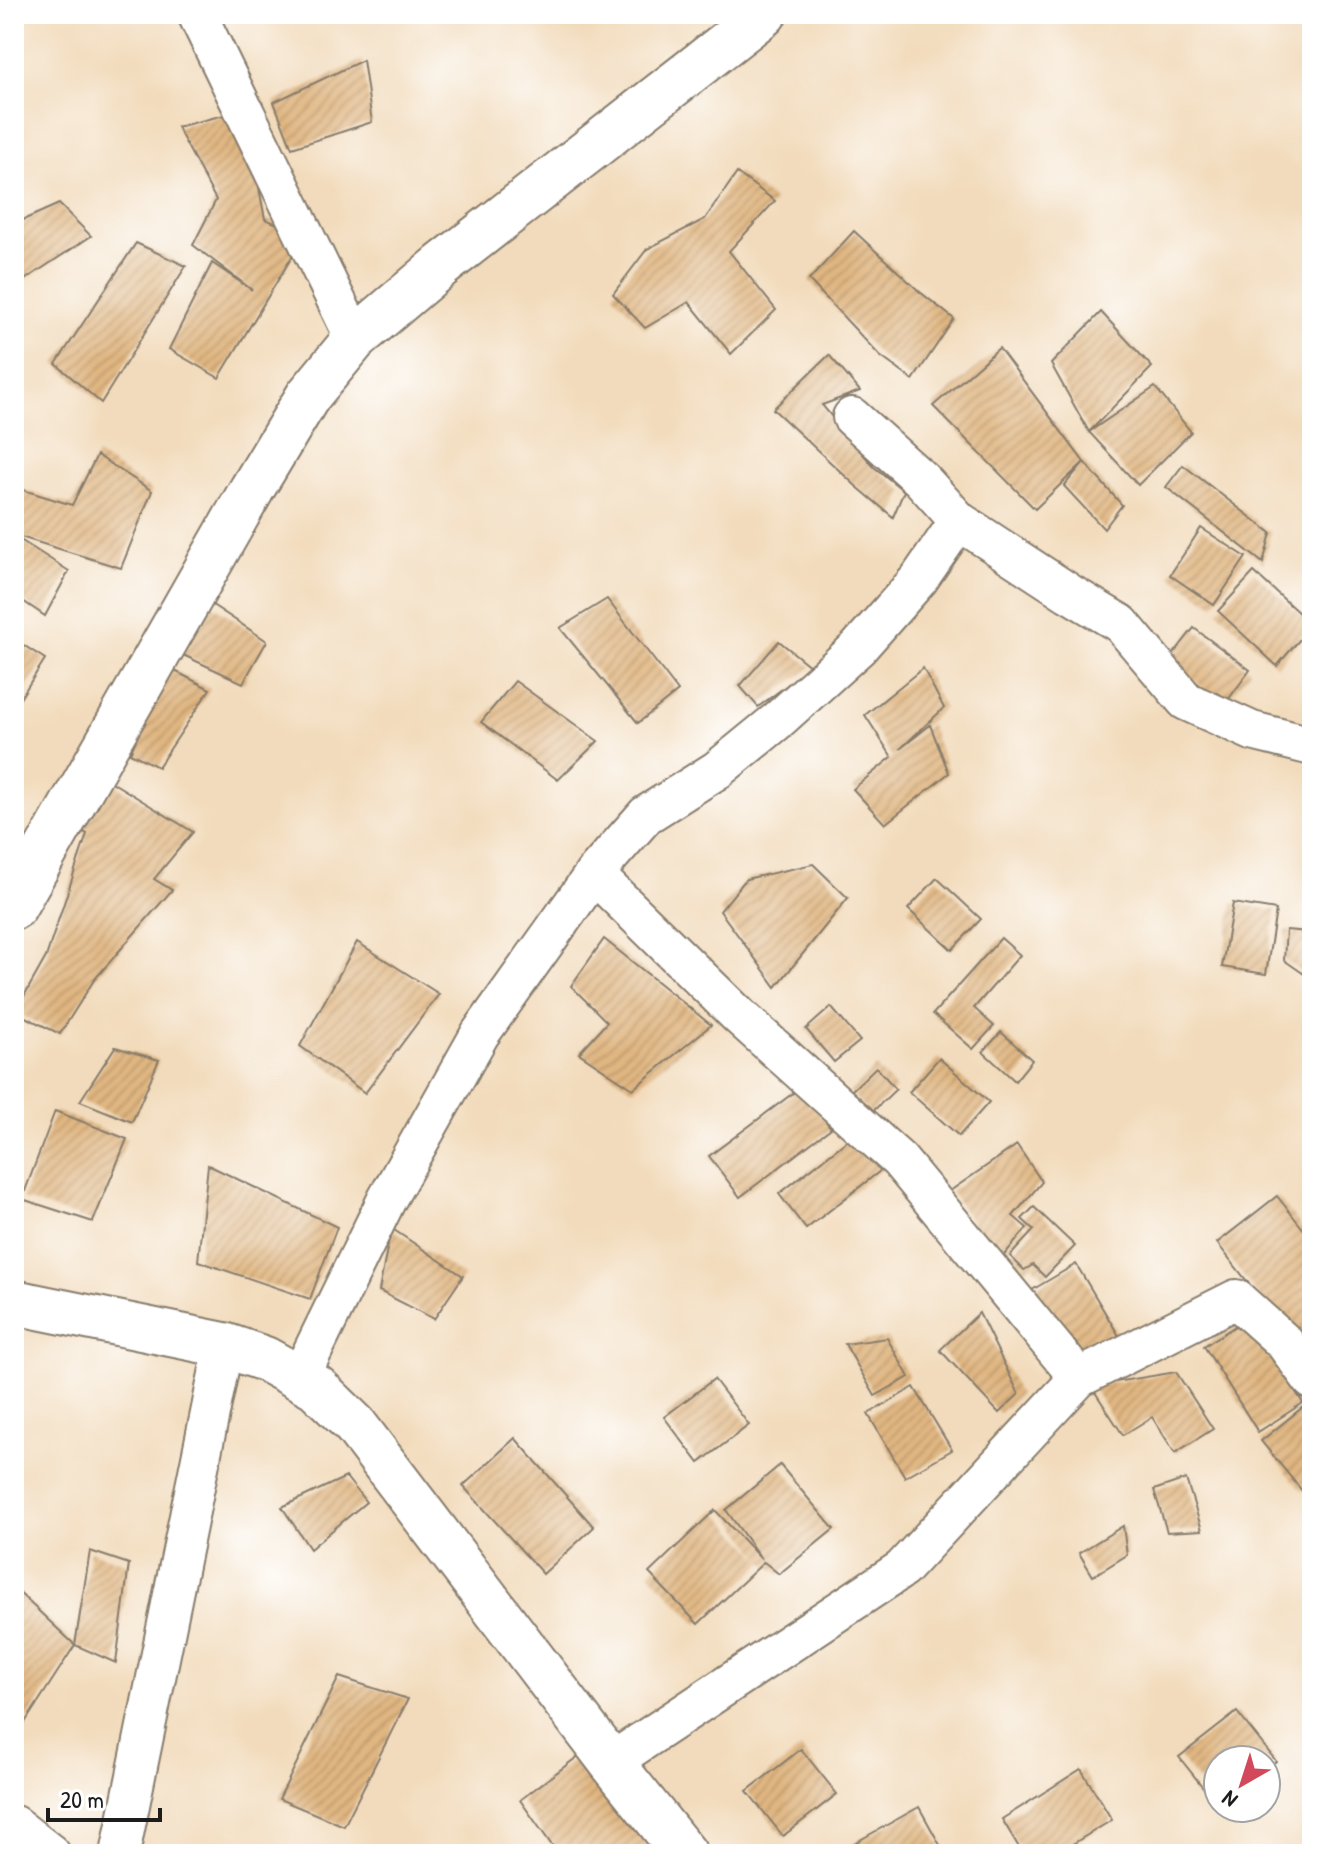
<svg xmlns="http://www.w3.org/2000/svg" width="1326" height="1868" viewBox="0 0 1326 1868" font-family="'Patrick Hand',sans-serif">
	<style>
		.building { fill: url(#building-hatch) }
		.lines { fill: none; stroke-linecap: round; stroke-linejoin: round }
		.minor-casing { stroke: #877c6c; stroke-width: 42 }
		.tertiary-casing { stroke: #877c6c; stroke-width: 48 }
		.primary-casing { stroke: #877c6c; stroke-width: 48 }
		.minor { stroke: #fff; stroke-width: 38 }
		.tertiary { stroke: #fff; stroke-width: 44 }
		.primary { stroke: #fff; stroke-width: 44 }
	</style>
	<defs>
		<pattern id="building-hatch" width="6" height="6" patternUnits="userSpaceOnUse" patternTransform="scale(2)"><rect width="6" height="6" fill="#e0b681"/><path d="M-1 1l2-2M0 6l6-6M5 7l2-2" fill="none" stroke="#c09c6f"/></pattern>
	</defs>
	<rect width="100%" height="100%" fill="#fff"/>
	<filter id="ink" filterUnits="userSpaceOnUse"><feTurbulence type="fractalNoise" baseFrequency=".0125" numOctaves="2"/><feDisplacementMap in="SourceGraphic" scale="16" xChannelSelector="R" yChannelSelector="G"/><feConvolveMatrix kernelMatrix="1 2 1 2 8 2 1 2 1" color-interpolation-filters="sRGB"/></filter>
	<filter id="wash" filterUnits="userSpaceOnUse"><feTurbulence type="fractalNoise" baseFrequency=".006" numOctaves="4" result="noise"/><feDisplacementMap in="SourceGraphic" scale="32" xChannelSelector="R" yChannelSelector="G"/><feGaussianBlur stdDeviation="1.8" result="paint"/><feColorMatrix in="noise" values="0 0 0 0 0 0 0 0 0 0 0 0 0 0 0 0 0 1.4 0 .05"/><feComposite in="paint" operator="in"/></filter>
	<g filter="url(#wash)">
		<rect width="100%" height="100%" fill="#f2dbbc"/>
		<g id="blocks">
			<g class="building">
				<path d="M 363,60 L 372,122 L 292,148 L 274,102 Z"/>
				<path d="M 244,110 L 265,219 L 305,235 L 219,378 L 169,349 L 212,263 L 252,290 L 193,245 L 216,200 L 177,127 Z"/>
				<path d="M 737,173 L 775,201 L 729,251 L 776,310 L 731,354 L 689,302 L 645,328 L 613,294 L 647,249 L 705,219 Z"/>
				<path d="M 59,204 L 91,236 L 14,287 L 14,224 Z"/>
				<path d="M 854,231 L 920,292 L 954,319 L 913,380 L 880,356 L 809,280 Z"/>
				<path d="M 136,243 L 186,266 L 101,403 L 56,364 Z"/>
				<path d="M 1101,312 L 1152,367 L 1089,432 L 1051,364 Z"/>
				<path d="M 999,348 L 1084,462 L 1122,505 L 1104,529 L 1064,486 L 1084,462 L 1035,509 L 933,406 Z"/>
				<path d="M 829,355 L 860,391 L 822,405 L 874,467 L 904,491 L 893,517 L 856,486 L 773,409 Z"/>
				<path d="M 1155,387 L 1191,432 L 1138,485 L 1089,432 Z"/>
				<path d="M 97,455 L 152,491 L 121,568 L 14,535 L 14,487 L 72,505 Z"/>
				<path d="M 1183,465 L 1271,533 L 1263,563 L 1166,487 Z"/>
				<path d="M 1201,528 L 1246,557 L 1214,605 L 1170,575 Z"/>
				<path d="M 14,536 L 69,571 L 45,616 L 14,595 Z"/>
				<path d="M 1254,572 L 1312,625 L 1277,666 L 1218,611 Z"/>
				<path d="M 607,599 L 678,691 L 638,723 L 560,628 Z"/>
				<path d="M 211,604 L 267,641 L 243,683 L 181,654 Z"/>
				<path d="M 1194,628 L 1250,670 L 1225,704 L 1168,661 Z"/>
				<path d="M 14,639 L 45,659 L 14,708 Z"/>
				<path d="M 779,641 L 811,667 L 758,707 L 740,686 Z"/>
				<path d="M 169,668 L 210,689 L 158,767 L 130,753 Z"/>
				<path d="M 923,668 L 944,708 L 900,749 L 930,725 L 949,773 L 885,824 L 853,789 L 892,757 L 865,715 Z"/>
				<path d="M 515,681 L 598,741 L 558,780 L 481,722 Z"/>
				<path d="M 92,770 L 193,832 L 154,879 L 172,890 L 94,980 L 60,1034 L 15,1012 L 46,957 L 87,834 L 64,820 Z"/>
				<path d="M 813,864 L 848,898 L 776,987 L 720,911 L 746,879 Z"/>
				<path d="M 937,878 L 981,919 L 952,950 L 908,909 Z"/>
				<path d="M 1233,903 L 1276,910 L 1266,974 L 1222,967 Z"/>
				<path d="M 1286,930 L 1307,932 L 1304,974 L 1284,960 Z"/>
				<path d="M 1001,938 L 1020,955 L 974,1008 L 994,1026 L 973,1049 L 933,1014 Z"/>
				<path d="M 604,939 L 711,1025 L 633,1089 L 579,1053 L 607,1022 L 571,986 Z"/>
				<path d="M 357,942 L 439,994 L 365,1093 L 300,1046 Z"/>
				<path d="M 831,1007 L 860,1041 L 834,1062 L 806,1029 Z"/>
				<path d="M 1001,1032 L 1032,1060 L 1015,1081 L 983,1052 Z"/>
				<path d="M 115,1047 L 159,1060 L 132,1122 L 80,1101 Z"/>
				<path d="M 939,1058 L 989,1102 L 959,1136 L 909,1092 Z"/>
				<path d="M 876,1067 L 896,1089 L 870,1114 L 850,1092 Z"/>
				<path d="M 800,1088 L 831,1128 L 740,1197 L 709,1156 Z"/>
				<path d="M 55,1111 L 127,1139 L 93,1222 L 22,1199 Z"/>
				<path d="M 857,1133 L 885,1167 L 806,1229 L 779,1194 Z"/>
				<path d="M 1017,1145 L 1042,1182 L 1013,1216 L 1027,1228 L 999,1261 L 950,1191 Z"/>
				<path d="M 208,1165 L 337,1227 L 310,1299 L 198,1261 Z"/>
				<path d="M 1277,1196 L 1312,1240 L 1312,1364 L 1217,1243 Z"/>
				<path d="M 1034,1207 L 1075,1246 L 1045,1277 L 1033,1265 L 1024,1270 L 1010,1256 L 1034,1230 L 1022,1219 Z"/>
				<path d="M 391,1228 L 463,1276 L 434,1319 L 379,1291 Z"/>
				<path d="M 1076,1264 L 1125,1346 L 1080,1372 L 1032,1290 Z"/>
				<path d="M 979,1313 L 1019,1394 L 999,1413 L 940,1350 Z"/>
				<path d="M 1248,1318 L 1303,1403 L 1258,1432 L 1204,1346 Z"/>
				<path d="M 887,1338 L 909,1377 L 875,1396 L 845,1344 Z"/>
				<path d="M 1176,1372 L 1213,1429 L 1175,1453 L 1152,1417 L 1123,1435 L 1091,1386 Z"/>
				<path d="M 714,1379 L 749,1425 L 699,1463 L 664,1417 Z"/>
				<path d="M 914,1387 L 952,1450 L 905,1477 L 868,1414 Z"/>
				<path d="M 1303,1407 L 1312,1418 L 1312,1484 L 1302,1491 L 1261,1441 Z"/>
				<path d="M 14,1412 L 21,1412 L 16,1462 L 14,1462 Z"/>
				<path d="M 515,1438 L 594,1527 L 543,1574 L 463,1486 Z"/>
				<path d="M 780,1465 L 834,1529 L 779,1574 L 764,1562 L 698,1624 L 649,1573 L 715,1510 L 762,1560 L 726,1510 Z"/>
				<path d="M 346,1477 L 366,1502 L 310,1549 L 282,1507 Z"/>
				<path d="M 1186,1479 L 1202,1530 L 1167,1532 L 1154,1490 Z"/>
				<path d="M 1123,1526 L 1127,1555 L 1093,1576 L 1079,1553 Z"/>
				<path d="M 90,1551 L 129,1564 L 116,1663 L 75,1645 Z"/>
				<path d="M 14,1588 L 75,1645 L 24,1724 L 14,1718 Z"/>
				<path d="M 339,1677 L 408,1699 L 344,1826 L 279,1799 Z"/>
				<path d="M 1237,1712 L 1276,1761 L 1266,1769 L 1266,1760 L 1218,1760 L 1218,1806 L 1179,1757 Z"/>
				<path d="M 801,1749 L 837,1794 L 783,1836 L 747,1791 Z"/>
				<path d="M 580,1755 L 658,1854 L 558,1854 L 520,1800 Z"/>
				<path d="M 1081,1769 L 1112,1820 L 1056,1854 L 1023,1854 L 1002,1819 Z"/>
				<path d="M 919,1807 L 945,1854 L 835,1854 Z"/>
			</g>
		</g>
	</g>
	<g filter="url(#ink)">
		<use href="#blocks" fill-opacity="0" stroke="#877c6c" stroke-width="2"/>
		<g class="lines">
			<g class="minor-casing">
				<g id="minor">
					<path d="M 197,14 L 355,339"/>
					<path d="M 852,417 L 922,480 L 959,521 L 1069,593 L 1121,624 L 1186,701 L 1252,731 L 1312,746"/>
					<path d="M 594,874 L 739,1016 L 899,1160 L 1079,1378"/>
					<path d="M 300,1377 L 387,1199 L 480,1034 L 594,874 L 646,815 L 717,770 L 777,721 L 858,648 L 919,579 L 959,521"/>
					<path d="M 611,1762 L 902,1569 L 1079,1378 L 1236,1299 L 1284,1342 L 1312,1380"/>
					<path d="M 14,1825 L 51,1854"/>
					<path d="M 120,1854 L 224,1345"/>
				</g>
			</g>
			<g class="tertiary-casing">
				<path id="tertiary" d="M 14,1302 L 224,1345 L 265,1359 L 316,1387 L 355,1425 L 611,1762 L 685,1854"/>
			</g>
			<g class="primary-casing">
				<path id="primary" d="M 14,907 L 252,489 L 308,396 L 355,339 L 442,265 L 764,14"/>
			</g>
			<use href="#minor" class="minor"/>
			<use href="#tertiary" class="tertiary"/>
			<use href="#primary" class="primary"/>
		</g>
	</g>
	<rect width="1326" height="1868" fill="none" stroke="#fff" stroke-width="48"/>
	<g transform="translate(1242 1784) rotate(219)"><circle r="38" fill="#ffffff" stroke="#a4a4a4" stroke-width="2"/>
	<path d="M0-6L14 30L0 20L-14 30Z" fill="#d1495b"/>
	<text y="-12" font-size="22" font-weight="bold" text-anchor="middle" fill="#1c1c1c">N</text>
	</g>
	<path d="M48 1808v12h112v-12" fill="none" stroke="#1c1c1c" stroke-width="4"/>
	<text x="60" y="1808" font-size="24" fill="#1c1c1c" stroke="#ffffff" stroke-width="6" paint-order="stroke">20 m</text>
</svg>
